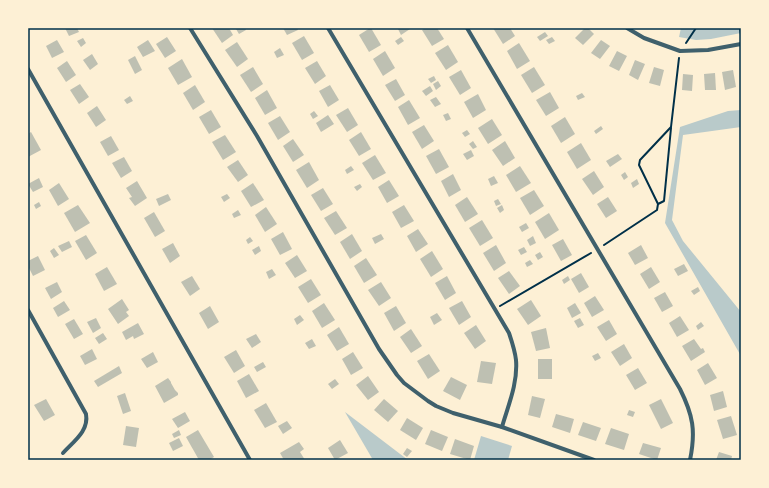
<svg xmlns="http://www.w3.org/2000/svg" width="769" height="488" viewBox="0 0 769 488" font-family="Karla,sans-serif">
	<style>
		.green { fill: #b9caca }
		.building { fill: #bec0b2 }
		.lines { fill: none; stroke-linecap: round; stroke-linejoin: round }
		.path { stroke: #003049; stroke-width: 2 }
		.minor { stroke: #3f606c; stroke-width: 4 }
		.neatline { fill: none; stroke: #003049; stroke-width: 1.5 }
	</style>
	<rect width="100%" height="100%" fill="#fdf0d5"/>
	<g class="green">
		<path d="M 681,28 L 741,28 L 741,33 L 711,39 L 696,40 L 679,37 Z"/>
		<path d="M 741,110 L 741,127 L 683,135 L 672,220 L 683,241 L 741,312 L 741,356 L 665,223 L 680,127 L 728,111 Z"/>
		<path d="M 345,412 L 408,460 L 373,460 Z"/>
		<path d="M 481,436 L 512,446 L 508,460 L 474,460 Z"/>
	</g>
	<g class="building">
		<path d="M 65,28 L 77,28 L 79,32 L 69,36 Z"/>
		<path d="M 212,28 L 229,28 L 233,35 L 222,43 Z"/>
		<path d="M 238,28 L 245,28 L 246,30 L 239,34 L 236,29 Z"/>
		<path d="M 283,28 L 297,28 L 298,30 L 287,35 Z"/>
		<path d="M 370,28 L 371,28 L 381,45 L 369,52 L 359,35 Z"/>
		<path d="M 400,28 L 409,28 L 410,29 L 401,35 L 398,29 Z"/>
		<path d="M 426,28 L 437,28 L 444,39 L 432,46 L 422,30 Z"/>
		<path d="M 493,28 L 510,28 L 515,36 L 503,44 Z"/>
		<path d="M 585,28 L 588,28 L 594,34 L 583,45 L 575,38 Z"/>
		<path d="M 545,32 L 548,36 L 540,41 L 537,37 Z"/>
		<path d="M 304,36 L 314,53 L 302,60 L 292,43 Z"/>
		<path d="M 167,37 L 176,51 L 165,58 L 156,44 Z"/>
		<path d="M 401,37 L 404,41 L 398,45 L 395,41 Z"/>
		<path d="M 552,37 L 555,41 L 549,44 L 546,40 Z"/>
		<path d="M 83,38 L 86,43 L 81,47 L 77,41 Z"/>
		<path d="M 57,40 L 64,52 L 52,58 L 46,46 Z"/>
		<path d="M 148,40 L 155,51 L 143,57 L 137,47 Z"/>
		<path d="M 601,40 L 610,46 L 600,59 L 591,53 Z"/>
		<path d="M 237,42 L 248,59 L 237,67 L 225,50 Z"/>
		<path d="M 519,43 L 530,61 L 517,69 L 507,51 Z"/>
		<path d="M 448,45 L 458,62 L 446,70 L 435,53 Z"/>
		<path d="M 280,48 L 284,55 L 277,58 L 274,52 Z"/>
		<path d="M 385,51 L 395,68 L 383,76 L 373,59 Z"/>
		<path d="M 617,51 L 627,56 L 619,71 L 609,66 Z"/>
		<path d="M 92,54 L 98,64 L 90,70 L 83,60 Z"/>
		<path d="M 135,56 L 142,70 L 135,74 L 128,60 Z"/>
		<path d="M 182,59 L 192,77 L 178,85 L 168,68 Z"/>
		<path d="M 635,60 L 645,64 L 638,80 L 629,75 Z"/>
		<path d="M 67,61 L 76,75 L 66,82 L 57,68 Z"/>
		<path d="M 317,61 L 326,76 L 315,84 L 305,68 Z"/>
		<path d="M 253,67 L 263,84 L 251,92 L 240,75 Z"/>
		<path d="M 534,67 L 545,85 L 532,93 L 521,75 Z"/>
		<path d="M 654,67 L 664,70 L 660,86 L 649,83 Z"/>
		<path d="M 461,70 L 471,88 L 460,95 L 449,77 Z"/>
		<path d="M 733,70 L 736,87 L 725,90 L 722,72 Z"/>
		<path d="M 715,73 L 716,90 L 705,90 L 704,74 Z"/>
		<path d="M 683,74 L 693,75 L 692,91 L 682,90 Z"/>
		<path d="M 434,76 L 436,80 L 431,83 L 428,79 Z"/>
		<path d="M 396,79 L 405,95 L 395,101 L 385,85 Z"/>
		<path d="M 438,81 L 441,86 L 436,90 L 433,84 Z"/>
		<path d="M 80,84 L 89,97 L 79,104 L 70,90 Z"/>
		<path d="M 195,85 L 205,102 L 193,110 L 183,93 Z"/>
		<path d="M 330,85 L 339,100 L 328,107 L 319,91 Z"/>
		<path d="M 430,86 L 433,91 L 426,96 L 422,91 Z"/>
		<path d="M 267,90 L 277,108 L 265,115 L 255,98 Z"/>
		<path d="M 550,92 L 559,108 L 546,116 L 536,100 Z"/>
		<path d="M 582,93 L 585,97 L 578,100 L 576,96 Z"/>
		<path d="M 478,94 L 486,110 L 473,118 L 464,102 Z"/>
		<path d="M 130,96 L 133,101 L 127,104 L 124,100 Z"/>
		<path d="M 436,97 L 441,104 L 435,107 L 430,100 Z"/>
		<path d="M 409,100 L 420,118 L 408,125 L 398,107 Z"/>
		<path d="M 97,106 L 106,120 L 96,127 L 87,113 Z"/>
		<path d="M 348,108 L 358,125 L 347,132 L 336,115 Z"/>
		<path d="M 211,110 L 221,127 L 209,134 L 199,117 Z"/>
		<path d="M 314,111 L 318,116 L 313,119 L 310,114 Z"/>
		<path d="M 448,113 L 451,119 L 446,121 L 443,115 Z"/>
		<path d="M 328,115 L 334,124 L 321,132 L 316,123 Z"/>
		<path d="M 280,116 L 290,132 L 278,140 L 268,123 Z"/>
		<path d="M 565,117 L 575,134 L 561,143 L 551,126 Z"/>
		<path d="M 492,119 L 502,135 L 488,144 L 478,128 Z"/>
		<path d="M 424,125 L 434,141 L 422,149 L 412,132 Z"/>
		<path d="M 601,126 L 603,129 L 596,134 L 594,131 Z"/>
		<path d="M 467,130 L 470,134 L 465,137 L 462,133 Z"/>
		<path d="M 31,132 L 41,150 L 28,157 L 28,134 Z"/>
		<path d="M 361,132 L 371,149 L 359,156 L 349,140 Z"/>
		<path d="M 225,135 L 236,152 L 223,160 L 212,142 Z"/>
		<path d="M 111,136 L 119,150 L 108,156 L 100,142 Z"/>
		<path d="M 293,139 L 304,155 L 293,162 L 283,146 Z"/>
		<path d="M 473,141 L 477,147 L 473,149 L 469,144 Z"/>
		<path d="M 505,141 L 515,158 L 503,166 L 492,150 Z"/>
		<path d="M 581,143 L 591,160 L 577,169 L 567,152 Z"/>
		<path d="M 439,149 L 449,167 L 436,174 L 426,156 Z"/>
		<path d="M 471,150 L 474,156 L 467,160 L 463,154 Z"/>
		<path d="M 618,154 L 622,159 L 610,167 L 606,161 Z"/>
		<path d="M 375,155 L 386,173 L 373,180 L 362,163 Z"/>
		<path d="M 124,157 L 132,171 L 121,178 L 112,163 Z"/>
		<path d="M 238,160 L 248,175 L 238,182 L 227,167 Z"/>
		<path d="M 309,162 L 319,180 L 307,188 L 296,170 Z"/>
		<path d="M 351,166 L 354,170 L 347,174 L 345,170 Z"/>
		<path d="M 520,166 L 531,183 L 516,192 L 506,175 Z"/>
		<path d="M 594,171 L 604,187 L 593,195 L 582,179 Z"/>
		<path d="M 625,172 L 628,177 L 624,180 L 621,175 Z"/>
		<path d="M 453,174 L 461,190 L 449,197 L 441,181 Z"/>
		<path d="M 494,176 L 498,183 L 491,186 L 488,179 Z"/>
		<path d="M 39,178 L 43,187 L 33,192 L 28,184 Z"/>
		<path d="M 637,179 L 639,184 L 633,188 L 631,183 Z"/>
		<path d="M 389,180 L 399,196 L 387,203 L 378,187 Z"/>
		<path d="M 137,181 L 147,198 L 135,206 L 129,198 L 132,197 L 126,188 Z"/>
		<path d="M 59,183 L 69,199 L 58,206 L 49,190 Z"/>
		<path d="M 253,183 L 264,200 L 251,207 L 241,191 Z"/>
		<path d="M 360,184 L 362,187 L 357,191 L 354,187 Z"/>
		<path d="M 323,188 L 333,204 L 321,211 L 311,195 Z"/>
		<path d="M 534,190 L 544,206 L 530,215 L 520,198 Z"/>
		<path d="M 168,194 L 171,200 L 159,206 L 156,199 Z"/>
		<path d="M 227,194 L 230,198 L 224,202 L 221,197 Z"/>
		<path d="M 467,197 L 478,214 L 465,222 L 455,205 Z"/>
		<path d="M 608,197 L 617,211 L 606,218 L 597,204 Z"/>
		<path d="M 498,199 L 501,204 L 496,206 L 494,201 Z"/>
		<path d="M 39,202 L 41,206 L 36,209 L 34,205 Z"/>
		<path d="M 78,205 L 90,223 L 75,232 L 64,213 Z"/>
		<path d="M 404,205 L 414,221 L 401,228 L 392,212 Z"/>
		<path d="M 502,205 L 504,210 L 500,213 L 497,208 Z"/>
		<path d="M 266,207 L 277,224 L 265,232 L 255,215 Z"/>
		<path d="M 238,210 L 241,215 L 234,218 L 232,214 Z"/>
		<path d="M 336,211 L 347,228 L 335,235 L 324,218 Z"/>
		<path d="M 154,212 L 165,231 L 155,237 L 144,218 Z"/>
		<path d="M 549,213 L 559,230 L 545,239 L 535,222 Z"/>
		<path d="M 482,220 L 493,238 L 480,246 L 469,228 Z"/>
		<path d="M 526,223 L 529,228 L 522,232 L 519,227 Z"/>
		<path d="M 418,229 L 428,244 L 416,252 L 407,236 Z"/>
		<path d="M 283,232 L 292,249 L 280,255 L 271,239 Z"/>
		<path d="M 352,234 L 362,251 L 350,259 L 340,242 Z"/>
		<path d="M 381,234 L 384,239 L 375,244 L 372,238 Z"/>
		<path d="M 86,235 L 97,253 L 86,260 L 75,241 Z"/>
		<path d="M 533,236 L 536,243 L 530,246 L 527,240 Z"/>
		<path d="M 250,237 L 253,241 L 248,244 L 246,240 Z"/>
		<path d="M 563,239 L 572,255 L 561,261 L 552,245 Z"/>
		<path d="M 69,241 L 72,247 L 62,252 L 58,246 Z"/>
		<path d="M 173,243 L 180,256 L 170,263 L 162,249 Z"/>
		<path d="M 496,245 L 506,263 L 494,271 L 483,253 Z"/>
		<path d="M 641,245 L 648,258 L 635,265 L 628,253 Z"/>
		<path d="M 259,246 L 261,251 L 255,255 L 252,250 Z"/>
		<path d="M 524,247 L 527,252 L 521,255 L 518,250 Z"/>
		<path d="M 54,248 L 59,255 L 54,258 L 50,251 Z"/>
		<path d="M 432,251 L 443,269 L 431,277 L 420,259 Z"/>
		<path d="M 540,252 L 543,257 L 538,260 L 535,255 Z"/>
		<path d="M 297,255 L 307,271 L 295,278 L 285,263 Z"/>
		<path d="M 38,256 L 45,270 L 33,276 L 28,266 L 28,261 Z"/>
		<path d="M 366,258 L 377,275 L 364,283 L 354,266 Z"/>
		<path d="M 530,260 L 533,264 L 527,267 L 525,263 Z"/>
		<path d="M 684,264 L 688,271 L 678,276 L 674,269 Z"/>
		<path d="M 107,267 L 117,284 L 104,291 L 95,274 Z"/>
		<path d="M 651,267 L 660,282 L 649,289 L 640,274 Z"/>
		<path d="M 272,269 L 276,275 L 269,279 L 266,272 Z"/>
		<path d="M 509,271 L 520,286 L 509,294 L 498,278 Z"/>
		<path d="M 581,273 L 589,287 L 579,293 L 571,279 Z"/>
		<path d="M 192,276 L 200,289 L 190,296 L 181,282 Z"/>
		<path d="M 447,276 L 456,293 L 445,300 L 435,283 Z"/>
		<path d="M 568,276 L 570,280 L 564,284 L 562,280 Z"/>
		<path d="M 311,279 L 321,295 L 308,303 L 298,287 Z"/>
		<path d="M 57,282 L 62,292 L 51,299 L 45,288 Z"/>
		<path d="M 381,282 L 391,298 L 379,306 L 368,290 Z"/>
		<path d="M 698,287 L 700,291 L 694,295 L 691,291 Z"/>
		<path d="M 665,292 L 673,306 L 662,312 L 654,298 Z"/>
		<path d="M 595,296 L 604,310 L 592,317 L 584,303 Z"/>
		<path d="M 122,299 L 129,310 L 126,312 L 129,316 L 118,324 L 108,309 Z"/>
		<path d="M 531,300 L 541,316 L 528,325 L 517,309 Z"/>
		<path d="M 64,301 L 70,310 L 58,317 L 53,308 Z"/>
		<path d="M 462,301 L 471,317 L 459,325 L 449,308 Z"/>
		<path d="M 324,303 L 335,320 L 322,328 L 312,311 Z"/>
		<path d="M 575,303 L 581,313 L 572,318 L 567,308 Z"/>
		<path d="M 210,306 L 219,322 L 208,329 L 199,313 Z"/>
		<path d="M 396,306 L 406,323 L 394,331 L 384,313 Z"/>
		<path d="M 437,313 L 442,320 L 434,325 L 430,317 Z"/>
		<path d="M 300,315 L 304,320 L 297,325 L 294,319 Z"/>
		<path d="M 680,316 L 689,330 L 677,337 L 669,323 Z"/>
		<path d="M 96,318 L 101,328 L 93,333 L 87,322 Z"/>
		<path d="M 580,318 L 584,325 L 578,328 L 574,321 Z"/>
		<path d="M 74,319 L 83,334 L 74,339 L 65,324 Z"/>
		<path d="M 609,320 L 617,334 L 606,341 L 597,327 Z"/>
		<path d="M 701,322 L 704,326 L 698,330 L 696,326 Z"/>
		<path d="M 138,323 L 144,334 L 134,339 L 133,336 L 126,340 L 122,332 Z"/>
		<path d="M 476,325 L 486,341 L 475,349 L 464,333 Z"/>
		<path d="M 339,327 L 349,344 L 337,351 L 327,335 Z"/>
		<path d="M 546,328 L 550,348 L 536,351 L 531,332 Z"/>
		<path d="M 411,329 L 422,346 L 411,353 L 400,337 Z"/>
		<path d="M 103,333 L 107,339 L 99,344 L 95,338 Z"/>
		<path d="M 256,334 L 261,342 L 252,348 L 246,339 Z"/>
		<path d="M 312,339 L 316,346 L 309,349 L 305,343 Z"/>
		<path d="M 694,339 L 701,349 L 703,348 L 705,352 L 691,361 L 682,346 Z"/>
		<path d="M 624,344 L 632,358 L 620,366 L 611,352 Z"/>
		<path d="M 92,349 L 97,359 L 85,365 L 80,356 Z"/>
		<path d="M 236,350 L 245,366 L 234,373 L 224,357 Z"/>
		<path d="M 153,352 L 158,362 L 147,368 L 141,359 Z"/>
		<path d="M 353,352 L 363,368 L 351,375 L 342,359 Z"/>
		<path d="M 598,353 L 601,358 L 595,361 L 592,356 Z"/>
		<path d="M 429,354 L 440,371 L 428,379 L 417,361 Z"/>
		<rect x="538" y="359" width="14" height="20"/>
		<path d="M 481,361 L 496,363 L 492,384 L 477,382 Z"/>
		<path d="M 263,362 L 266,367 L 257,372 L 254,367 Z"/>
		<path d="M 708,363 L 717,378 L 705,385 L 697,370 Z"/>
		<path d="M 119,366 L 122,373 L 98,387 L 94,381 Z"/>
		<path d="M 638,368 L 647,383 L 635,390 L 626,375 Z"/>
		<path d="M 249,374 L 259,391 L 246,398 L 237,381 Z"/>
		<path d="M 368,376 L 379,392 L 368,400 L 356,385 Z"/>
		<path d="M 451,377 L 467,385 L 460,400 L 443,391 Z"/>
		<path d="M 168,378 L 171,382 L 171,383 L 175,390 L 178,393 L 178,395 L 164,403 L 155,386 Z"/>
		<path d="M 335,379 L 339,384 L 332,389 L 328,384 Z"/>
		<path d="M 723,391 L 727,407 L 714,411 L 710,395 Z"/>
		<path d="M 125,393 L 131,411 L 123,414 L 117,396 Z"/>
		<path d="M 532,396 L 545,399 L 540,418 L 528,415 Z"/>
		<path d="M 46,399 L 55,415 L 44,421 L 34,405 Z"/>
		<path d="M 384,399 L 398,411 L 388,422 L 374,410 Z"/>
		<path d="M 661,399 L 673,423 L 661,429 L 649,405 Z"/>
		<path d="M 266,403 L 277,422 L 265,428 L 254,410 Z"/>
		<path d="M 629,410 L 635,412 L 633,417 L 627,415 Z"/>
		<path d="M 185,412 L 190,421 L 178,428 L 172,419 Z"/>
		<path d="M 556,414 L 574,419 L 570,433 L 552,427 Z"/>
		<path d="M 731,416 L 737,435 L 723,439 L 717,420 Z"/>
		<path d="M 407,418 L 423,428 L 416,440 L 400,430 Z"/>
		<path d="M 287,421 L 292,428 L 283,434 L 278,426 Z"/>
		<path d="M 583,422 L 601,428 L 596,441 L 578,435 Z"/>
		<path d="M 126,426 L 139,428 L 136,447 L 123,445 Z"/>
		<path d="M 611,428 L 629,434 L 624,450 L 605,444 Z"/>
		<path d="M 179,430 L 181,435 L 174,438 L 172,434 Z"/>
		<path d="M 198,430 L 214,457 L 209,460 L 199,460 L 186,437 Z"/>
		<path d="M 431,430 L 448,437 L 442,451 L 425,444 Z"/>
		<path d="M 179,438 L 183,446 L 173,451 L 169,443 Z"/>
		<path d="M 455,439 L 474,446 L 470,460 L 450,454 Z"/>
		<path d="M 340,440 L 348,453 L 335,460 L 328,448 Z"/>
		<path d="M 299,442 L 304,449 L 300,452 L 305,460 L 284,460 L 280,453 Z"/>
		<path d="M 643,443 L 661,448 L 657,460 L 639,454 Z"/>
		<path d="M 407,448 L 412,451 L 407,457 L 403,454 Z"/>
		<path d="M 719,452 L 732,456 L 731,460 L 716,460 Z"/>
	</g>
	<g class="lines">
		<g class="path">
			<path d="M 740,28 L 741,35"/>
			<path d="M 686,43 L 696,28"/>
			<path d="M 658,204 L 664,201 L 671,128"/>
			<path d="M 604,245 L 657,210 L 658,204 L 639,165 L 640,160 L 671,127 L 679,58"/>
			<path d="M 500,306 L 591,253"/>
		</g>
		<g class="minor">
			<path d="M 190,28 L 257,136 L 379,349 L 397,375 L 404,383 L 428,401 L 436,406 L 453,413 L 502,427 L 594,460"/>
			<path d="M 328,28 L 509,333 C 512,342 515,351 516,360 C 518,383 508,406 502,427"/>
			<path d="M 467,28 L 680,389 C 693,415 696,431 690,460"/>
			<path d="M 627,28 L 644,38 L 680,51 L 708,50 L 741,44"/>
			<path d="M 28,69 L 250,460"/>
			<path d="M 28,310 L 86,414 C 89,431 74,441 63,453"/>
		</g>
	</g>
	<rect width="769" height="488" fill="none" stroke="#fdf0d5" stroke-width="58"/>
	<rect x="29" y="29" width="711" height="430" class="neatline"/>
</svg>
